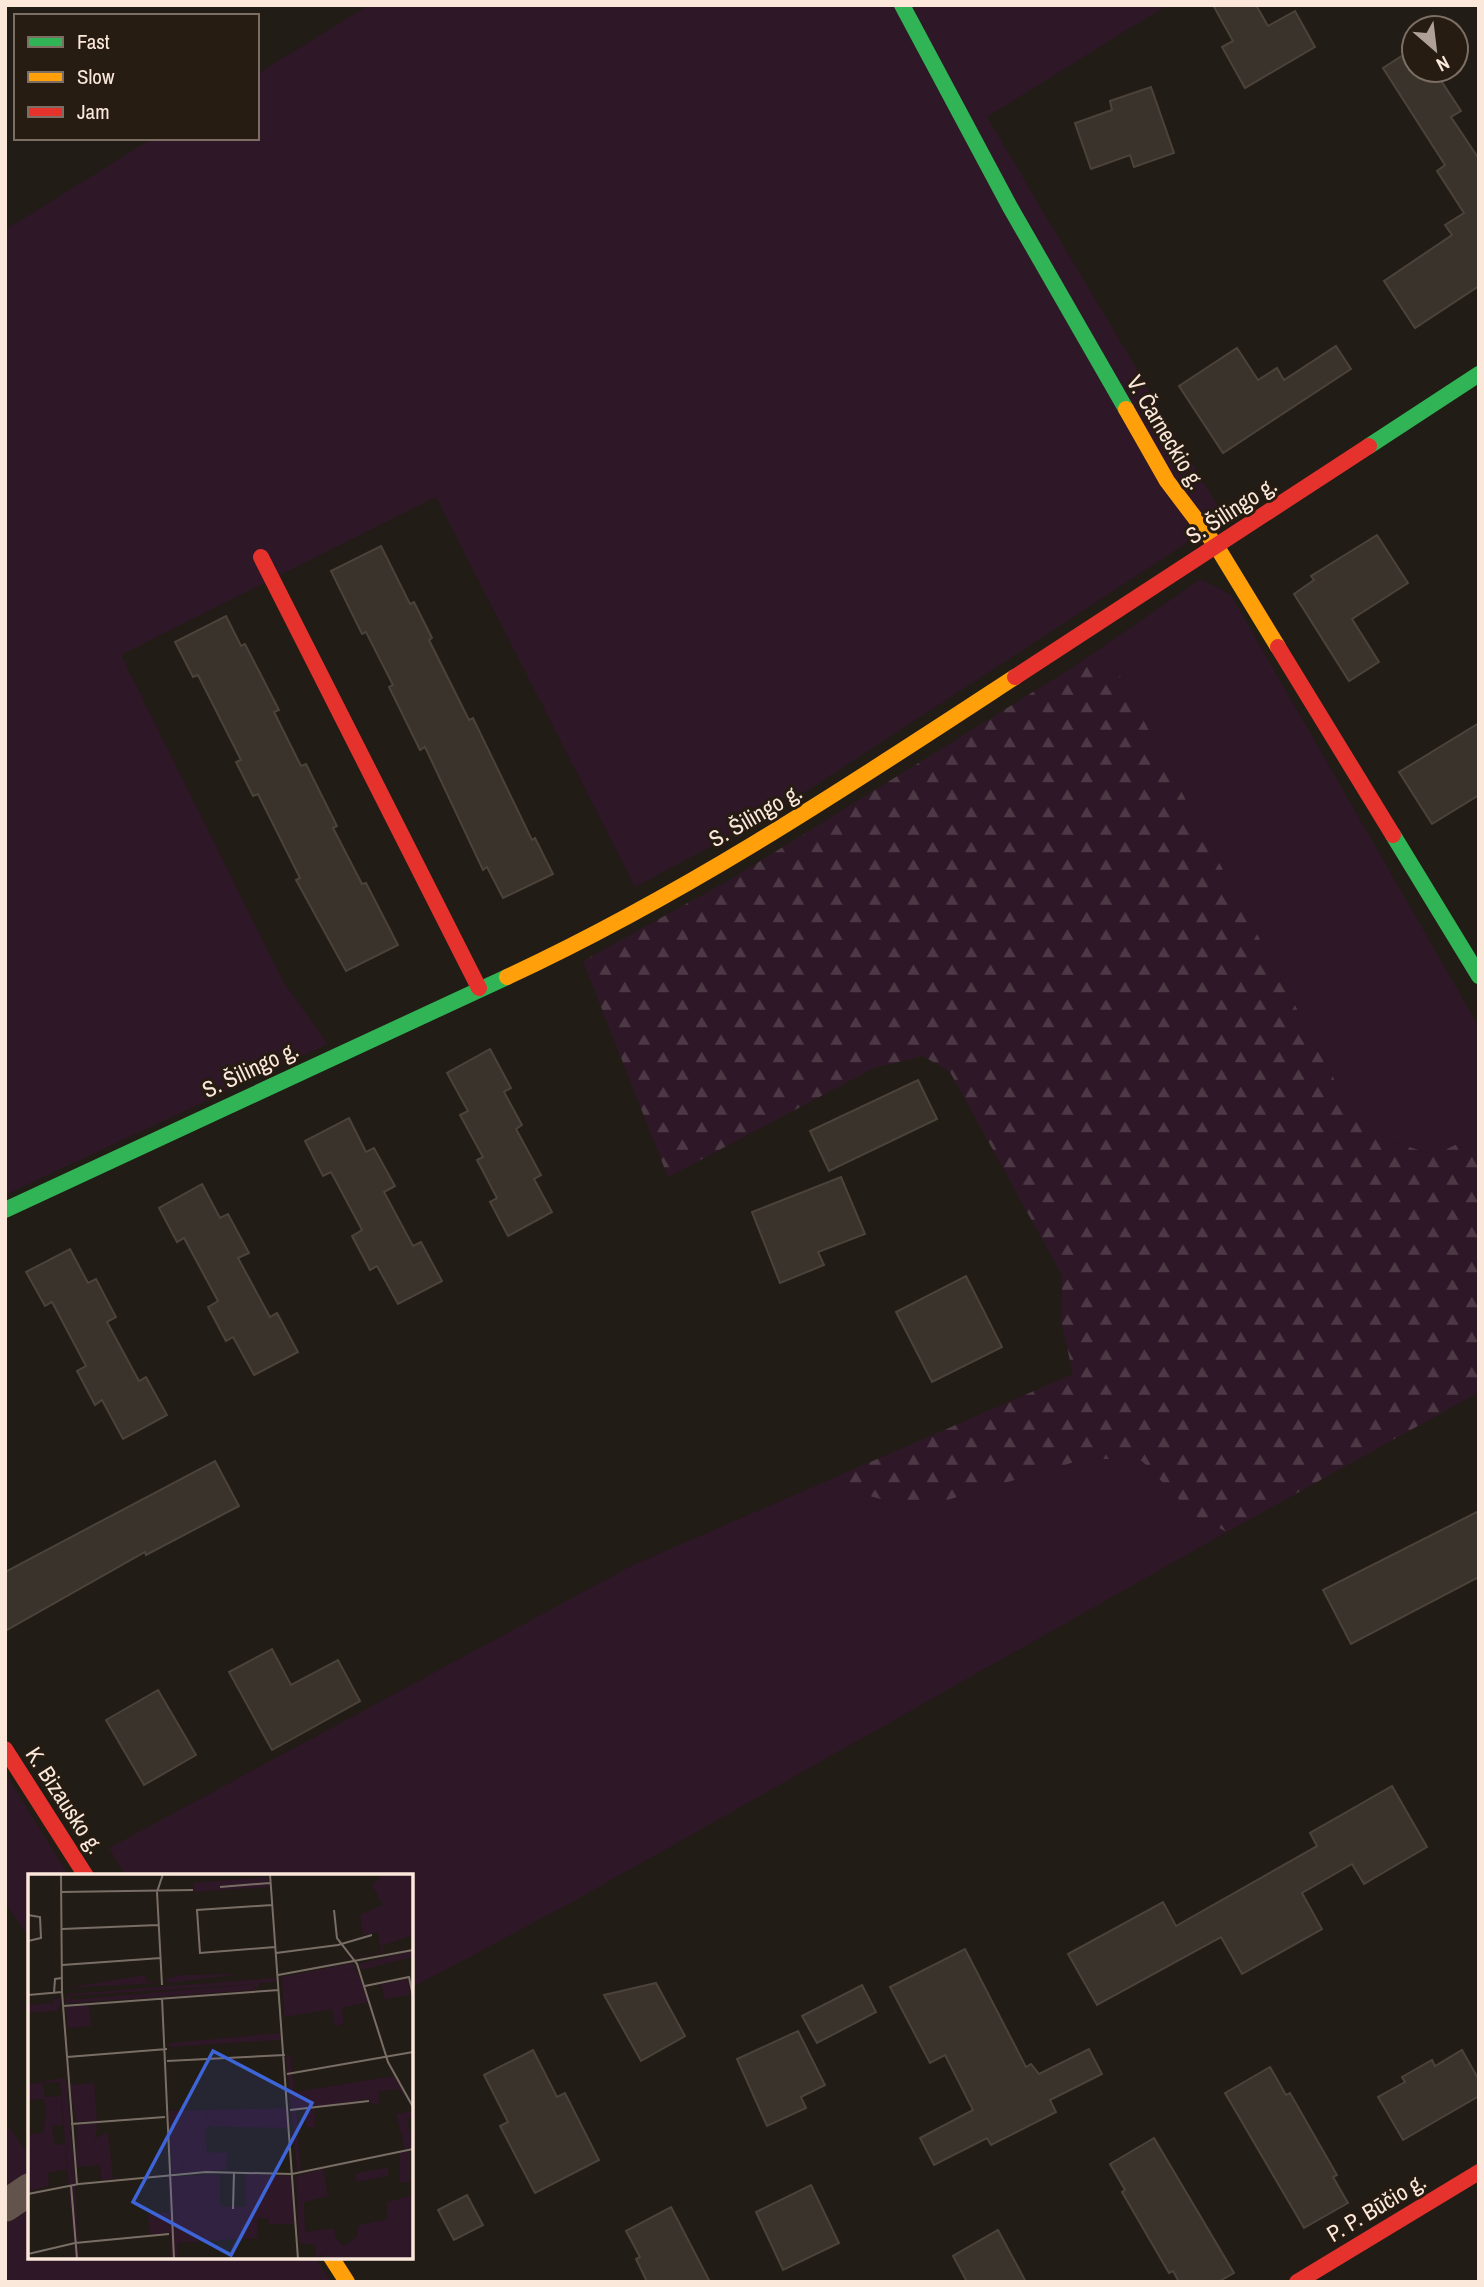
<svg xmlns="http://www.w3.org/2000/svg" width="1484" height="2287" viewBox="0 0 1484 2287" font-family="'Archivo Narrow',sans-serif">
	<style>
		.grass { fill: #2e1726 }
		.forest { fill: url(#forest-firs) }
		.building { fill: #39332b; stroke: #4b433a; stroke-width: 2 }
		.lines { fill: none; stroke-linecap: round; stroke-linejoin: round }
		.street { stroke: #62544c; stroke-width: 32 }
		.fast { stroke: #30b455; stroke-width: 16 }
		.slow { stroke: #ff9f0a; stroke-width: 16 }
		.jam { stroke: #e5322d; stroke-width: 16 }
		.labels { text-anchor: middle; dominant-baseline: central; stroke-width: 6; stroke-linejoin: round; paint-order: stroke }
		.street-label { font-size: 23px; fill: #fce8db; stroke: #261c12 }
		.inset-road { fill: none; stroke: #796e65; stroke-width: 2 }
		.view { fill: #3e65d8; fill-opacity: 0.15; stroke: #3e65d8; stroke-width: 3.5 }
		.inset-edge { fill: none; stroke: #fce8db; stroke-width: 3.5 }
	</style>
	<defs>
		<pattern id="forest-firs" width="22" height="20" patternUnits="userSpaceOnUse" patternTransform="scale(1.75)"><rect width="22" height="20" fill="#2e1726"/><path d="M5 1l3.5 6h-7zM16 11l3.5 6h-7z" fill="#4d3945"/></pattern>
	</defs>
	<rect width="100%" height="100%" fill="#221c16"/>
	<g class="grass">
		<path d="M 369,5 L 1167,5 L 987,117 L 1225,518 L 770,815 L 635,887 L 436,497 L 121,655 L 284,983 L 328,1044 L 5,1195 L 5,230 L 153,138 L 257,138 L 257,74 Z"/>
		<path d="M 1201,579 L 1231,595 L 1479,1027 L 1479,1133 L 1435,1155 L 1390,1141 L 1357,1122 L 1120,676 L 1097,665 L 1070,669 Z"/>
		<path d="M 1088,1458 L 1143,1461 L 1195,1516 L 1227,1532 L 574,1901 L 411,1988 L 411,1876 L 126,1876 L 109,1848 L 633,1565 L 822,1483 L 917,1509 Z"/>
		<path d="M 5,1773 L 69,1876 L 30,1876 L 30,1939 L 5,1902 Z"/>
		<path d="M 5,2121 L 30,2156 L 30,2257 L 315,2257 L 331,2282 L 5,2282 Z"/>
	</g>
	<path class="forest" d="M 1097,665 L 1120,676 L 1357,1122 L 1390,1141 L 1435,1155 L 1479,1133 L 1479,1392 L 1227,1532 L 1195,1516 L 1142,1461 L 1088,1458 L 917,1509 L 822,1483 L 1073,1374 L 1062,1325 L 1062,1275 L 950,1072 L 923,1056 L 874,1068 L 668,1177 L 583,961 L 733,878 L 1070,669 Z"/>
	<g class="building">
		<path d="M 1213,5 L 1256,5 L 1268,26 L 1295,11 L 1315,47 L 1245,88 L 1222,47 L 1233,41 Z"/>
		<path d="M 1414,48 L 1414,70 L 1434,70 L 1461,111 L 1451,117 L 1479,159 L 1479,286 L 1415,328 L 1384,281 L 1452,235 L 1445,225 L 1464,213 L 1437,171 L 1445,165 L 1383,68 Z"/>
		<path d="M 1151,87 L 1174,153 L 1134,167 L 1130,155 L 1091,169 L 1075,123 L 1112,110 L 1110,101 Z"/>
		<path d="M 1336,346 L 1351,369 L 1223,453 L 1179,386 L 1237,348 L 1258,380 L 1277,368 L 1284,380 Z"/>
		<path d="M 1377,535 L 1408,583 L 1352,619 L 1379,662 L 1349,681 L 1294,594 L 1314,580 L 1311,576 Z"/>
		<path d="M 381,546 L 410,604 L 414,602 L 432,638 L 429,640 L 469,720 L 473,718 L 532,840 L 535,838 L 553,874 L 503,898 L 487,867 L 483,870 L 425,747 L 420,750 L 389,687 L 393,685 L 366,632 L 362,634 L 331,571 Z"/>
		<path d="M 226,616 L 241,646 L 245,644 L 279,710 L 274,712 L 301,766 L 306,764 L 337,826 L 333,828 L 362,884 L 366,883 L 398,945 L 346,971 L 296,880 L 300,878 L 258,794 L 253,796 L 236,762 L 241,760 L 198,675 L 193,677 L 175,642 Z"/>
		<path d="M 1479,723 L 1479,795 L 1432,824 L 1399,772 Z"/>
		<path d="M 490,1049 L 511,1088 L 504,1092 L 522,1125 L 516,1129 L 541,1175 L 534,1179 L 552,1212 L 508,1236 L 490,1202 L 497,1198 L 477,1160 L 483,1157 L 460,1115 L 468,1111 L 447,1073 Z"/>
		<path d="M 918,1080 L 937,1119 L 829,1171 L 810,1131 Z"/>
		<path d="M 349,1118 L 366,1152 L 374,1148 L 395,1186 L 384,1192 L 413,1246 L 421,1242 L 442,1281 L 398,1304 L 377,1266 L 370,1270 L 352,1236 L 362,1230 L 331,1172 L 323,1176 L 305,1141 Z"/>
		<path d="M 841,1177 L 865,1234 L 818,1252 L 824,1265 L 780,1283 L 752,1212 Z"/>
		<path d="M 202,1184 L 220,1218 L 228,1214 L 249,1253 L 238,1258 L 270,1317 L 277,1313 L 298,1352 L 254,1375 L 233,1337 L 226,1341 L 208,1307 L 218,1301 L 184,1238 L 177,1242 L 159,1208 Z"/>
		<path d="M 70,1249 L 88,1283 L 96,1279 L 116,1317 L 107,1322 L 139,1381 L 146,1377 L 167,1415 L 123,1439 L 102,1400 L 95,1405 L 77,1371 L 86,1366 L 52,1302 L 45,1306 L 26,1272 Z"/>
		<path d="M 966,1276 L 1002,1347 L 932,1382 L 896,1312 Z"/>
		<path d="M 215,1461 L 239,1506 L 146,1555 L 145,1552 L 5,1631 L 5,1572 Z"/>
		<path d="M 1479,1511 L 1479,1577 L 1351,1644 L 1323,1590 Z"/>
		<path d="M 272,1649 L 291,1685 L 338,1660 L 360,1701 L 272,1750 L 229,1672 Z"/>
		<path d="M 158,1690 L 196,1755 L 144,1785 L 106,1720 Z"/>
		<path d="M 1392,1786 L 1427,1847 L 1364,1884 L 1352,1864 L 1302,1893 L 1322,1929 L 1242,1974 L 1221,1937 L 1097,2005 L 1068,1954 L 1163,1902 L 1176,1926 L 1317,1846 L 1310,1833 Z"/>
		<path d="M 965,1949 L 1026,2067 L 1031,2064 L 1039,2074 L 1089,2049 L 1102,2074 L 1050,2100 L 1056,2112 L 991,2145 L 987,2138 L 934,2165 L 920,2138 L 973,2110 L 945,2055 L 930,2063 L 890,1987 Z"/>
		<path d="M 656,1983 L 685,2036 L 641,2061 L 604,1995 Z"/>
		<path d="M 862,1985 L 876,2012 L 817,2043 L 802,2016 Z"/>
		<path d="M 798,2031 L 825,2085 L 801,2097 L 806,2108 L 767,2126 L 737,2059 Z"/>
		<path d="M 533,2050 L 557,2097 L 565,2093 L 599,2160 L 535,2193 L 500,2126 L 508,2122 L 484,2075 Z"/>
		<path d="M 1462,2050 L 1479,2080 L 1479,2096 L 1403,2140 L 1378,2097 L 1405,2082 L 1402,2077 L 1432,2060 L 1435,2066 Z"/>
		<path d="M 1270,2067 L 1286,2095 L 1290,2093 L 1337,2175 L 1333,2177 L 1348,2203 L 1304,2228 L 1225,2093 Z"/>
		<path d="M 1154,2138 L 1234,2273 L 1218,2282 L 1179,2282 L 1173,2271 L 1169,2273 L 1122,2192 L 1125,2190 L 1110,2164 Z"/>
		<path d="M 811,2185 L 839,2243 L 783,2270 L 756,2212 Z"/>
		<path d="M 467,2195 L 483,2225 L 454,2240 L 438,2210 Z"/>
		<path d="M 671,2207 L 710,2282 L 647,2282 L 636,2259 L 640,2257 L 626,2231 Z"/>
		<path d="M 998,2230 L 1026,2282 L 967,2282 L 953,2256 Z"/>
	</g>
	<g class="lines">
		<path class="street" d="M 5,2206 L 30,2189"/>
		<g class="fast">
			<path d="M 902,5 L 1010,207 L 1126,409"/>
			<path d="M 1369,446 L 1479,374"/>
			<path d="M 1393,835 L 1479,976"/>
			<path d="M 5,1210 L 507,977"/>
		</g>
		<g class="slow">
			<path d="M 1126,409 L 1167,481 L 1217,547 L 1278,647"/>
			<path d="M 507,977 C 686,894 850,785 1015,677"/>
			<path d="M 331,2257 L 347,2282"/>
		</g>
		<g class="jam">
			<path d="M 261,557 L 479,988"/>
			<path d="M 1278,647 L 1393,835"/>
			<path d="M 1015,677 L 1369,446"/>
			<path d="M 5,1749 L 86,1876"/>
			<path d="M 1297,2282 L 1479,2172"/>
		</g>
	</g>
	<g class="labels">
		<g class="street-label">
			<text transform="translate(1166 432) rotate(59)">V. Čarneckio g.</text>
			<text transform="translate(1231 510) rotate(-33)">S. Šilingo g.</text>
			<text transform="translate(755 815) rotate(-30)">S. Šilingo g.</text>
			<text transform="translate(250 1069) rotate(-25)">S. Šilingo g.</text>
			<text transform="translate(65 1800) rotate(57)">K. Bizausko g.</text>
			<text transform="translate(1376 2207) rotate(-31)">P. P. Būčio g.</text>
		</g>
	</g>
	<g transform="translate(28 1874)">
		<rect width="385" height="385" fill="#221c16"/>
		<path d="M 355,0 L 385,0 L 385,61 L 354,72 L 356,78 L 385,73 L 253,97 L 353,78 L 350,58 L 335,61 L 332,41 L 355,31 L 344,11 ZM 240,3 L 241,13 L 166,18 L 165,9 ZM 385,77 L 385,83 L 333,96 L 331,90 ZM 324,89 L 328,94 L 269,104 L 280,111 L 333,105 L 341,128 L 314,134 L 316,150 L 307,152 L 304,135 L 256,143 L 254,103 ZM 246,104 L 248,108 L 230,109 L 230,115 L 225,110 L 41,122 L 46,129 L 37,129 L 40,120 ZM 380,105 L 382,121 L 356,125 L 353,110 ZM 27,124 L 33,125 L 30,137 L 0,139 L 0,131 L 25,129 ZM 61,131 L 63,152 L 40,154 L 38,133 ZM 262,180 L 266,218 L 366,202 L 377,222 L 369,215 L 350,218 L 352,229 L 343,230 L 341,225 L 286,233 L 288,253 L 279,254 L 276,234 L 268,235 L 273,297 L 269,297 L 258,181 ZM 15,209 L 17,223 L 33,222 L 35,251 L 24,252 L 26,271 L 37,270 L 39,295 L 20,299 L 21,312 L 0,317 L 0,260 L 15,259 L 18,239 L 16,225 L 0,226 L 0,210 ZM 66,209 L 69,247 L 48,248 L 42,211 ZM 259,234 L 261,254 L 201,253 L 179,244 L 176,236 ZM 49,251 L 51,272 L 80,258 L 85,305 L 73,306 L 72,291 L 48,293 ZM 141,253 L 153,259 L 156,299 L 144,300 ZM 382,277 L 382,308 L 372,309 L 372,279 ZM 360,293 L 360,302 L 328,308 L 327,300 ZM 295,295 L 300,322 L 276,328 L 277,358 L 306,354 L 307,362 L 303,374 L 288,385 L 287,371 L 271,369 L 268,302 ZM 192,300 L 192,332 L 218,333 L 218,300 L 264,302 L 268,350 L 241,350 L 240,344 L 229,344 L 230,364 L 149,369 L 149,385 L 143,385 L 142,359 L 122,360 L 120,340 L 141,338 L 140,303 ZM 385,321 L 385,385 L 315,385 L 315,372 L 328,364 L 331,351 L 359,345 L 359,328 Z" fill="#2e1726"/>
		<path d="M 326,94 L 333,105 L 283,114 L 266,109 L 269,104 ZM 213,100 L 142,109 L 136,105 L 153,101 ZM 117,101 L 118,107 L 130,109 L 37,114 ZM 226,110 L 227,116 L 46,129 L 39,126 ZM 252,159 L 253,166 L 141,173 L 141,169 ZM 38,204 L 46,294 L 51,385 L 47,385 L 32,208 L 0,210 ZM 176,236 L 179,244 L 201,253 L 180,252 L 177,259 L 179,278 L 200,279 L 198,296 L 156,299 L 152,259 L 141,253 L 141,237 ZM 385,237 L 385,244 L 379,245 L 385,273 L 377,275 L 368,240 ZM 69,249 L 67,269 L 50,272 L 49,251 ZM 306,362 L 315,372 L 315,385 L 293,385 Z" fill="#2e1726"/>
		<path class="inset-road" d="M 33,0 L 34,118 L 49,310M 242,0 L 270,385M 192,13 L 242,9M 33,18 L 165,16M 244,31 L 169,36 L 172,79 L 247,73M 306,36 L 309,64 L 329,90 L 360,188 L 385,233M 0,41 L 12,43 L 13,64 L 0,67M 34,55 L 130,51M 248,79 L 310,71 L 344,61M 34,91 L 133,84M 250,101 L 385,76M 134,111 L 129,18 L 135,0M 337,112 L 381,103 L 385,122M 26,119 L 27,105 L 34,104M 0,121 L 34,118M 134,124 L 146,385M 35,132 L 251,116M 39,183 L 139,175M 139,187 L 257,181M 259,200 L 385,178M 262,236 L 341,227M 43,250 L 137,243M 43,311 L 49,385M 0,320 L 51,310 L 178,298 L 264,300 L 385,275M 205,335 L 206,298M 0,380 L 47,369 L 141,360"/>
		<path class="view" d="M 185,177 L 284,229 L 203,381 L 105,328 Z"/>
		<rect width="385" height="385" class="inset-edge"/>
	</g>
	<rect width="1484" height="2287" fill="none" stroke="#fce8db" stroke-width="14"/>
	<rect x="14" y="14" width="245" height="126" fill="#261c12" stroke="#7c6e62" stroke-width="2"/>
	<rect x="28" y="37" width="35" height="10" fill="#30b455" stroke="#7c6e62" stroke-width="2"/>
	<text x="77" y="49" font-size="21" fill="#fce8db">Fast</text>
	<rect x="28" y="72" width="35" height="10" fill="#ff9f0a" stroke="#7c6e62" stroke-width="2"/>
	<text x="77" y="84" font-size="21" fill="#fce8db">Slow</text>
	<rect x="28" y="107" width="35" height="10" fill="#e5322d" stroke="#7c6e62" stroke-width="2"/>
	<text x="77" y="119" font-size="21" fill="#fce8db">Jam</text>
	<g transform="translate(1435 49) rotate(152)"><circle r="33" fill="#261c12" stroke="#7c6e62" stroke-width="2"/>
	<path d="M0-5L12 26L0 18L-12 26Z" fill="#b0a196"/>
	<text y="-10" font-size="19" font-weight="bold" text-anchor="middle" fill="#fce8db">N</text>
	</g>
</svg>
